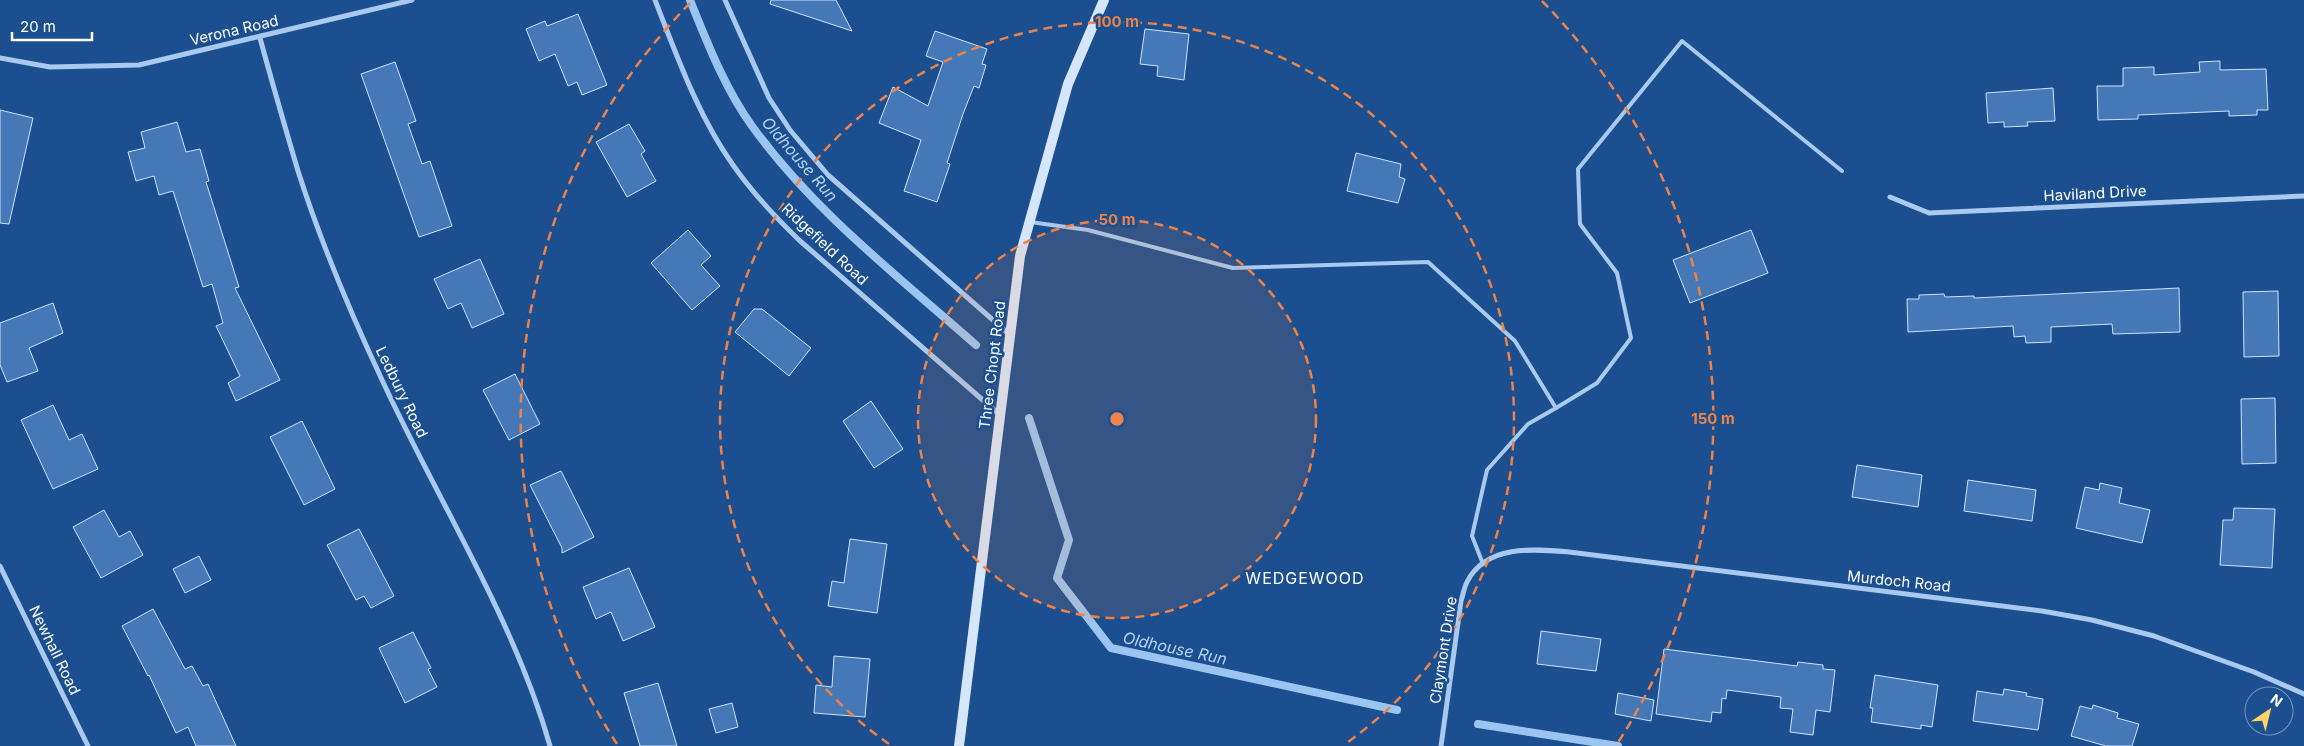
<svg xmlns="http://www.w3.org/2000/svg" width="2304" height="746" viewBox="0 0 2304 746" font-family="Inter,sans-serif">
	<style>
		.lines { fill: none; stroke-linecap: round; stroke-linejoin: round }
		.stream { stroke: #9cc4f0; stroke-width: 8 }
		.building { fill: #4478b7; stroke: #cfe3fa }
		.lane { stroke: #a9c9ee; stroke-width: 4 }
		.street { stroke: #a9c9ee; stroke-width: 5 }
		.secondary { stroke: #d6e6fa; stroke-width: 10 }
		.ring { fill: none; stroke: #ee8249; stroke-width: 2.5; stroke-dasharray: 9 6 }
		.labels { text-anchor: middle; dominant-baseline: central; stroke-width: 5; stroke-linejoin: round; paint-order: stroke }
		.street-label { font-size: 15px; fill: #fff; stroke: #1b4f8f }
		.water-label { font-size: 16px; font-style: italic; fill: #b5d3f5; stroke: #1b4f8f }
		.neighbourhood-label { font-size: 16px; letter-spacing: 1px; fill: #fff; stroke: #1b4f8f }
		.centre { fill: #ee8249; stroke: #1b4f8f; stroke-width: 2.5 }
		.ring-label { font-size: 15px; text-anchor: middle; font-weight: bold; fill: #ee8249; stroke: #1b4f8f; stroke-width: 5; stroke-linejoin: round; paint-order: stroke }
	</style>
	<rect width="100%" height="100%" fill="#1b4f8f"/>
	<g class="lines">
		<g class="stream">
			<path d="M 690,0 C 707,42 725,89 752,126 C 813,211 898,276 976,345"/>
			<path d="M 1029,418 L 1069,540 L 1057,578 L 1111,648 L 1397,710"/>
			<path d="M 1478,724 L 1618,746"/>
		</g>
	</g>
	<g class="building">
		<path d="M 771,0 L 836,0 L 852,31 L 770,4 Z"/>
		<path d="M 578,14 L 607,85 L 582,95 L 577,82 L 568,86 L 555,54 L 539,61 L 526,29 L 545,21 L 547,26 Z"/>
		<path d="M 1145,29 L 1189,34 L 1184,80 L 1157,76 L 1158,66 L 1140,64 Z"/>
		<path d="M 935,31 L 987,49 L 982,64 L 986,65 L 979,88 L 974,86 L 963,114 L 947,163 L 950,164 L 937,202 L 904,191 L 921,140 L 879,123 L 893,87 L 928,106 L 943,62 L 926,56 Z"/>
		<path d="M 2220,61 L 2220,70 L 2266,69 L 2268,110 L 2257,110 L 2257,115 L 2229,116 L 2229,111 L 2138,115 L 2138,119 L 2098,120 L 2097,86 L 2123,86 L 2123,68 L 2154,67 L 2154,75 L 2200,72 L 2199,62 Z"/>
		<path d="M 395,62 L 416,121 L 408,124 L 422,164 L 430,161 L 452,226 L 419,237 L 361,74 Z"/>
		<path d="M 2053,88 L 2055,121 L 2027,122 L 2028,126 L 2004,127 L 2004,122 L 1988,123 L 1986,93 Z"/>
		<path d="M 0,110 L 33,118 L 9,224 L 0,223 Z"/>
		<path d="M 177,122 L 186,152 L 200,149 L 209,181 L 206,182 L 239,287 L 235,288 L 280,380 L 236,401 L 228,383 L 240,376 L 216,326 L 223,323 L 212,284 L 203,287 L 173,191 L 159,195 L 154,176 L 136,181 L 128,152 L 145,148 L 141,132 Z"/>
		<path d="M 629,124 L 645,151 L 641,154 L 656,181 L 627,197 L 596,142 Z"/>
		<path d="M 1356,153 L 1401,164 L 1399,177 L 1405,179 L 1398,203 L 1347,191 Z"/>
		<path d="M 688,230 L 711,256 L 701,265 L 720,286 L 692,310 L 651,263 Z"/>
		<path d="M 1751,230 L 1768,273 L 1690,303 L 1673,260 Z"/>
		<path d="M 480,259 L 504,314 L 472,328 L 461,303 L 448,309 L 434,279 Z"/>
		<path d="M 2179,288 L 2180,332 L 2113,334 L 2112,324 L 2051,327 L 2051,342 L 2026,343 L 2025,336 L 2014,337 L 2013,326 L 1908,332 L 1907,299 L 1919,299 L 1919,295 L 1944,294 L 1945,297 L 1974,296 L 1974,298 Z"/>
		<path d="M 2278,291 L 2279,356 L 2244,357 L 2243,292 Z"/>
		<path d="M 53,303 L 63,333 L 29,348 L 38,371 L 7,382 L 0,365 L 0,323 Z"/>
		<path d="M 754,309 L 762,309 L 811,348 L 789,376 L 735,332 Z"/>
		<path d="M 515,374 L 540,424 L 509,440 L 483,390 Z"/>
		<path d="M 2275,398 L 2276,463 L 2242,464 L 2241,399 Z"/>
		<path d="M 871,401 L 903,449 L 874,468 L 843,421 Z"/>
		<path d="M 53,405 L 69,440 L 82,434 L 98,469 L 53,489 L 21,420 Z"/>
		<path d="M 302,421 L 335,489 L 304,505 L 270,437 Z"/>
		<path d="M 1857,465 L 1922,475 L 1918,507 L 1852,497 Z"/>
		<path d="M 561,471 L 594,537 L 562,553 L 562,548 L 530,485 Z"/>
		<path d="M 1968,480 L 2036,490 L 2032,521 L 1964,511 Z"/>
		<path d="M 2100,483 L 2122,488 L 2119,503 L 2150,510 L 2142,543 L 2076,528 L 2085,487 L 2099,490 Z"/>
		<path d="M 2234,508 L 2275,509 L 2272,568 L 2220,565 L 2223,520 L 2233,520 Z"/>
		<path d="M 104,510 L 119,537 L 130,531 L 143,555 L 101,578 L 73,527 Z"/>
		<path d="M 359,529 L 394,596 L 371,608 L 364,596 L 356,600 L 327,545 Z"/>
		<path d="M 850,539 L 887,544 L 877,613 L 828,606 L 832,581 L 844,583 Z"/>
		<path d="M 199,556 L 211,580 L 185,593 L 173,569 Z"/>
		<path d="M 629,568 L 655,627 L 623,641 L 611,612 L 596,619 L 583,587 Z"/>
		<path d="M 153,609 L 185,669 L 192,666 L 203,686 L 208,684 L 236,746 L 196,746 L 188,727 L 176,733 L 149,675 L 148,676 L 122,626 Z"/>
		<path d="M 1541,631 L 1601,639 L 1596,671 L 1537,664 Z"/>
		<path d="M 413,632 L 431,668 L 428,669 L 437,687 L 405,703 L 379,648 Z"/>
		<path d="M 1664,649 L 1797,666 L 1798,662 L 1823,665 L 1823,669 L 1835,670 L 1830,712 L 1816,710 L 1813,735 L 1790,732 L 1793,709 L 1780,708 L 1781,697 L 1727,690 L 1726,699 L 1722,698 L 1721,713 L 1712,712 L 1711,722 L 1656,714 Z"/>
		<path d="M 834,656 L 870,659 L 865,717 L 814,713 L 816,685 L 832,687 Z"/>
		<path d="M 1875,675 L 1938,685 L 1932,727 L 1921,725 L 1921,729 L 1871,722 L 1873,708 L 1870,708 Z"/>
		<path d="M 658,683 L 677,746 L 640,746 L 624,693 Z"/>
		<path d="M 2004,689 L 2027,693 L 2026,696 L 2043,699 L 2038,730 L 1973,721 L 1977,691 L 2003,695 Z"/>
		<path d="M 1618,693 L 1654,700 L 1651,721 L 1615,714 Z"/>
		<path d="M 732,703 L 738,727 L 716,733 L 709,709 Z"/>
		<path d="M 2093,705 L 2118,713 L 2117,718 L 2139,724 L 2132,746 L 2106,746 L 2071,736 L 2080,706 L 2092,709 Z"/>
	</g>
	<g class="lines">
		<g class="lane">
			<path d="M 1030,222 L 1088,230 L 1233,268 L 1428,262 L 1515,341 L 1556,408 L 1528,424 L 1487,470 L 1472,536 L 1483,564"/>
			<path d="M 1556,408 L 1597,383 L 1631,338 L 1617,273 L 1580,224 L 1578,169 L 1682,41 L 1842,171"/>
		</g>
		<g class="street">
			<path d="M 655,0 C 677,56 698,116 733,165 C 752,192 775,217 799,240 L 1000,415"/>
			<path d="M 725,0 L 769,98 L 790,130 L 828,175 L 1010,335"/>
			<path d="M 260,38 C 272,82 285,127 298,171 C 321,243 351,314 383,382 C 438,501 514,619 550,746"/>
			<path d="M 0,58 L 50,67 L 139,65 L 412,0"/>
			<path d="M 1890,197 L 1929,213 L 2304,196"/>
			<path d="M 0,566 L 88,746"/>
			<path d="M 1441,746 L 1461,601 C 1463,595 1464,588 1467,582 C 1486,544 1535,549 1569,552 L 2042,611 L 2092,620 L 2154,636 L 2254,672 L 2304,694"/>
		</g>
		<path class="secondary" d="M 959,746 L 1020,256 L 1068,84 L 1104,0"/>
	</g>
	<circle cx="1117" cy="419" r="199" fill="#ee8249" fill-opacity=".12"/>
	<g class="ring">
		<circle cx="1117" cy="419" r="199"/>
		<path d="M889 744A397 397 0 1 1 1345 744"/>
		<path d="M617 744A596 596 0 0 1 692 1M1542 1A596 596 0 0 1 1617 744"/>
	</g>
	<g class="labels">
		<g class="street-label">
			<text transform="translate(234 30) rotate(-13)">Verona Road</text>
			<text transform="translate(2095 193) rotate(-3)">Haviland Drive</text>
			<text transform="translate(825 244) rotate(43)">Ridgefield Road</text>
			<text transform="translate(992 365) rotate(-83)">Three Chopt Road</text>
			<text transform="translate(402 392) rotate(64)">Ledbury Road</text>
			<text transform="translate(1899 581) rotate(6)">Murdoch Road</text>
			<text transform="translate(55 650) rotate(64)">Newhall Road</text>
			<text transform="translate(1443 650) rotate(-81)">Claymont Drive</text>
		</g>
		<g class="water-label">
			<text transform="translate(800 159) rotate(49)">Oldhouse Run</text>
			<text transform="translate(1175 648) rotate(12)">Oldhouse Run</text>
		</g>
		<g class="neighbourhood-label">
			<text x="1305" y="578">WEDGEWOOD</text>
		</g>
	</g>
	<circle cx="1117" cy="419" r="8" class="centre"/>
	<g class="ring-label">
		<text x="1117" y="27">100 m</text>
		<text x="1117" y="225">50 m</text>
		<text x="1713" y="424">150 m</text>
	</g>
	<g transform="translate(2269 711) rotate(35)"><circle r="24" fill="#1b4f8f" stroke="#7695bc"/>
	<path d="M0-4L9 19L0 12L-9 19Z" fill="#ffd166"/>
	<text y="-8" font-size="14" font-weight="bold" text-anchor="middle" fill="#ffffff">N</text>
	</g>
	<path d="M12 32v8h80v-8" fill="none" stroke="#ffffff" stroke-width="2.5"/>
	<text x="20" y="32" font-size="15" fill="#ffffff" stroke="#1b4f8f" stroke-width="4" paint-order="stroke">20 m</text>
</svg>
